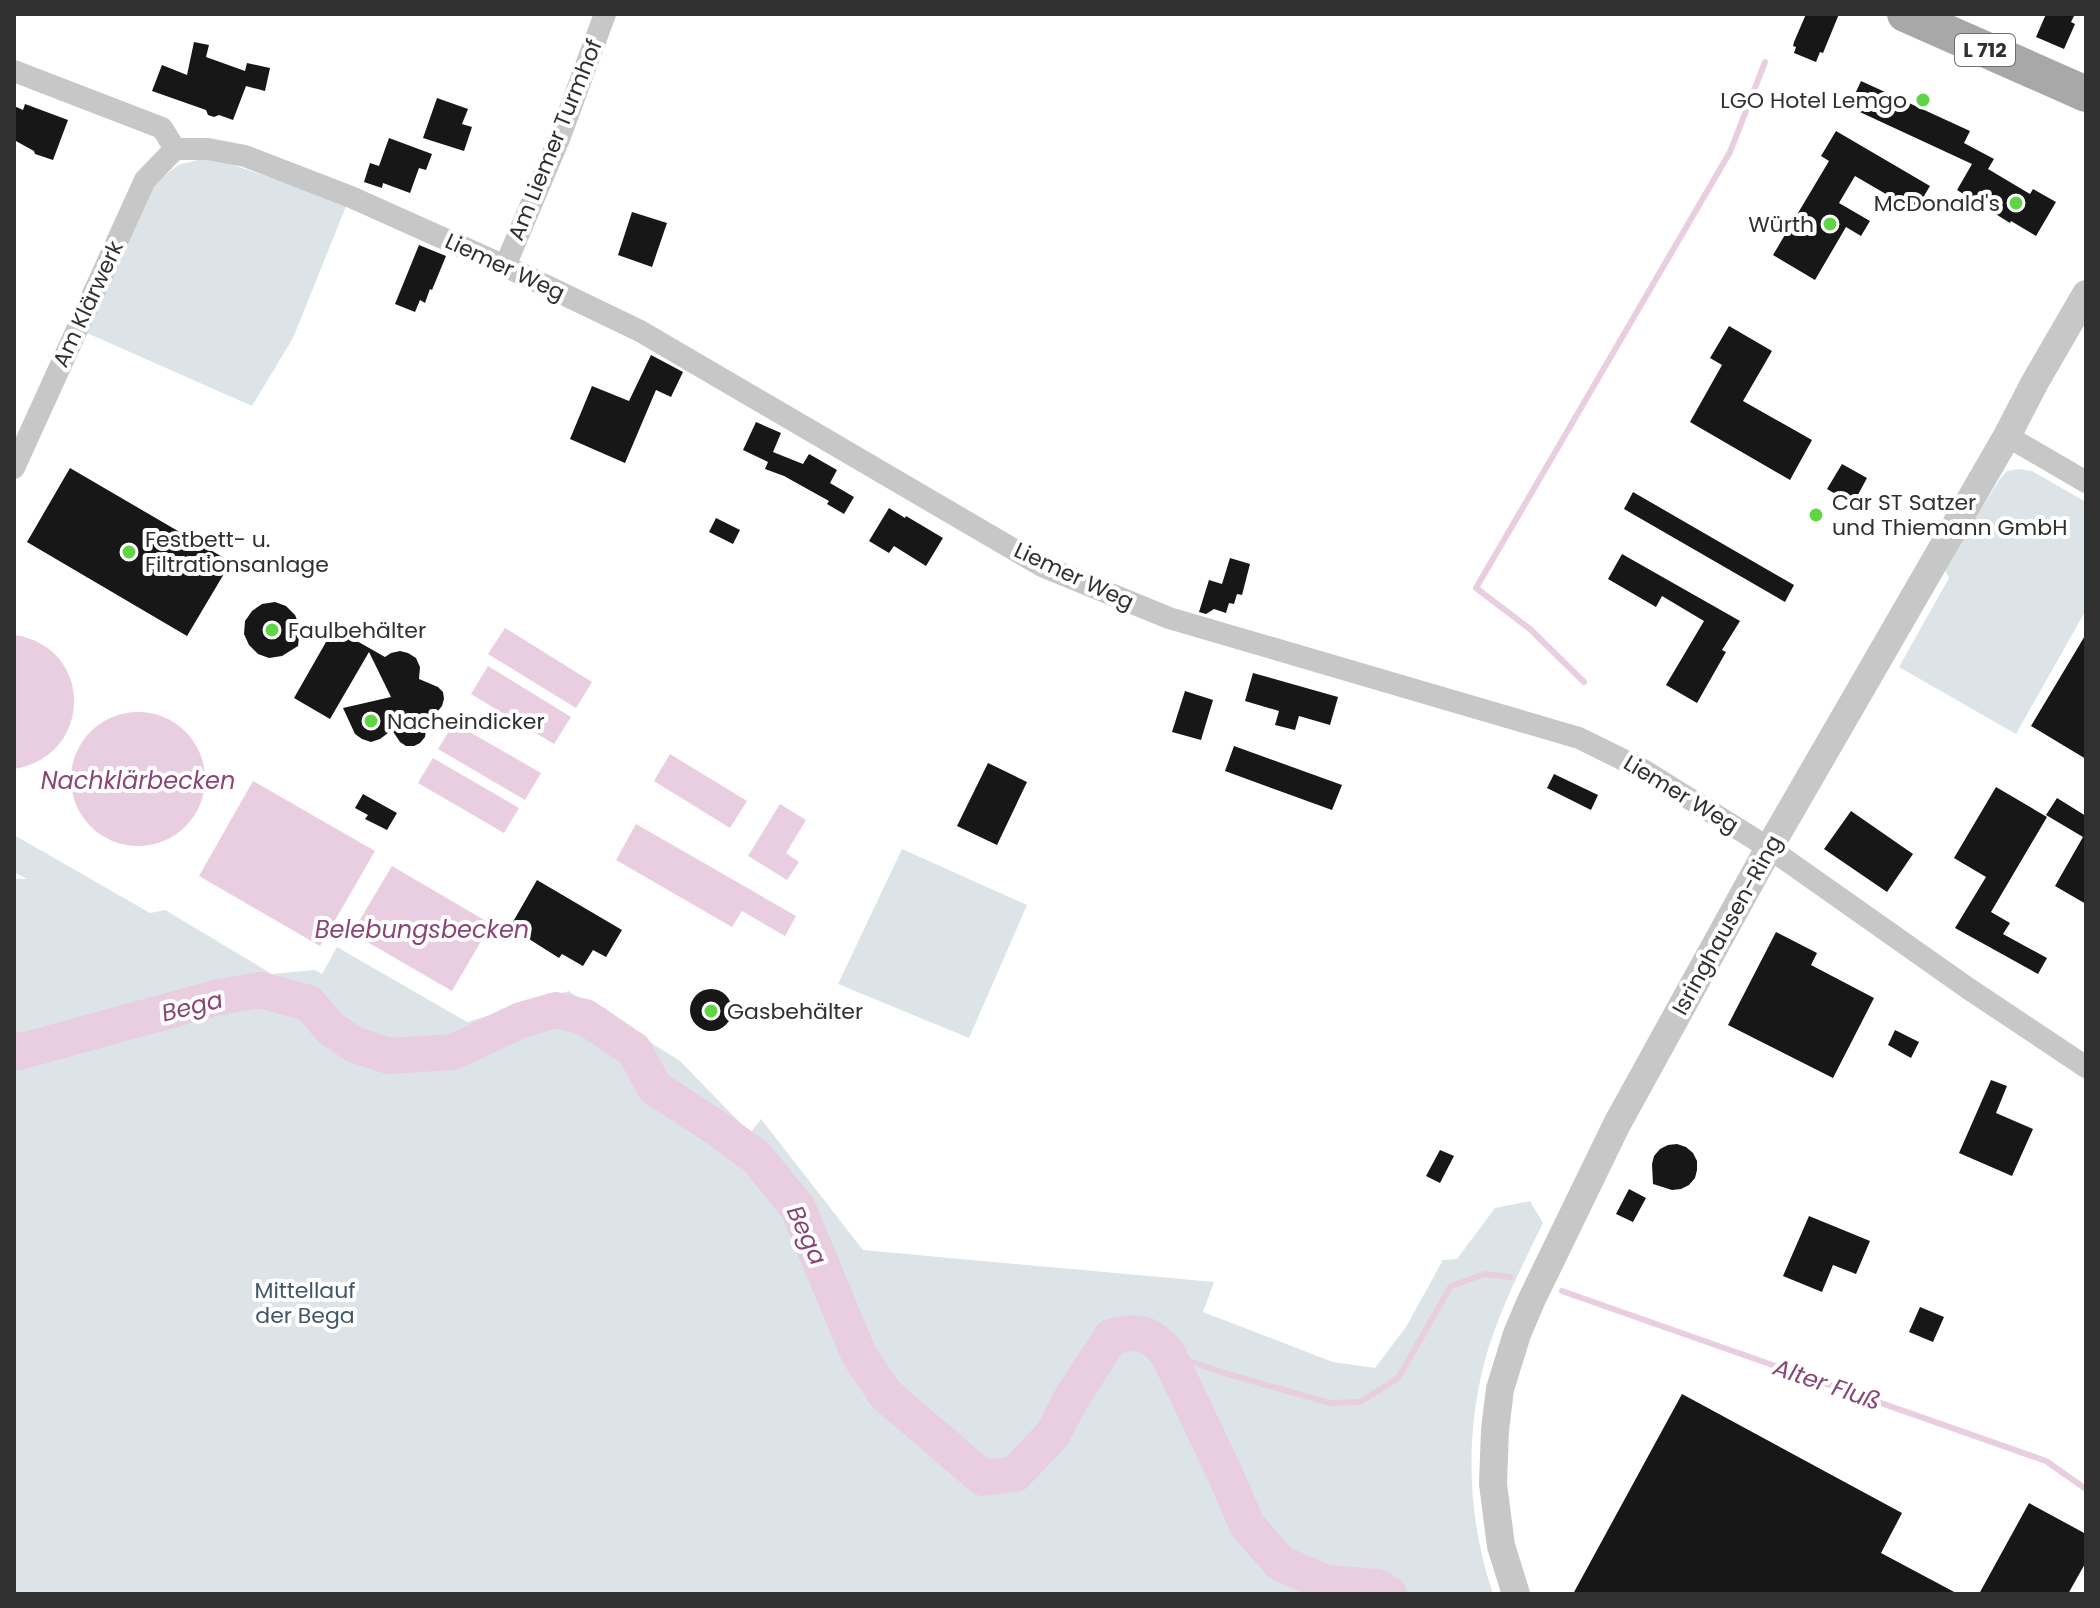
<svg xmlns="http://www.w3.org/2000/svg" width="2100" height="1608" viewBox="0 0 2100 1608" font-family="Poppins,sans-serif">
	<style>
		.green { fill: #dce4e8 }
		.water { fill: #e9cde1 }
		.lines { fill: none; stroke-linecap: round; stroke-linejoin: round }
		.stream { stroke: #e9cde1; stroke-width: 6 }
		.river { stroke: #e9cde1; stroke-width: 36 }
		.building { fill: #171717 }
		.minor { stroke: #c7c7c7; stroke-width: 22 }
		.tertiary { stroke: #c7c7c7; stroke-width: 28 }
		.primary { stroke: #a8a8a8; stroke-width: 36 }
		.poi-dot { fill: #5fd444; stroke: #fff; stroke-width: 3 }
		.labels { text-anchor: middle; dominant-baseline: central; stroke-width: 8; stroke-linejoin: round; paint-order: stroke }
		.shield { fill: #fff; stroke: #6e6e6e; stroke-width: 2 }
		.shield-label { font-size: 20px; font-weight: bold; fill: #303030 }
		.poi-label { font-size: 22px; fill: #303030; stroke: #fff; text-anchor: start }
		.street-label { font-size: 22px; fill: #303030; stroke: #fff }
		.park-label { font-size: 22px; fill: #415767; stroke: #fff }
		.water-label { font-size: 24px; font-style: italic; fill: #8a4577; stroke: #fff }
	</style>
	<rect width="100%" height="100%" fill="#fff"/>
	<g class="green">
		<path d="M 210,157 L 347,204 L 293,338 L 252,406 L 87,333 L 150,188 L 178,165 Z"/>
		<path d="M 2020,469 L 2032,471 L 2086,502 L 2086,610 L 2016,734 L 1899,667 L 1949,578 L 1944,568 L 2000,479 L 2007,471 Z"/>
		<path d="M 14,835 L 150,913 L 165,910 L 272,974 L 315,970 L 322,974 L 337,947 L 467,1022 L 569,991 L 585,1002 L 605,1008 L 642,1037 L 680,1061 L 750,1133 L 761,1119 L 863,1250 L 1214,1282 L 1203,1312 L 1333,1362 L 1375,1368 L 1406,1327 L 1443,1260 L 1457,1259 L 1495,1208 L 1530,1201 L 1543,1223 C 1523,1264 1503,1303 1489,1346 C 1464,1428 1466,1513 1493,1594 L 14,1594 L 14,879 L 27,879 L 14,872 Z"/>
		<path d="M 902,849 L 1027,905 L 969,1038 L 838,984 Z"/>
	</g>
	<g class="water">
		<path d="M 505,628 L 592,682 L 576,708 L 488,654 Z"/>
		<path d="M 14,635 C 94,646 94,756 14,769 Z"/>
		<path d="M 488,666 L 571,717 L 554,744 L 471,694 Z"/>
		<circle cx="138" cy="779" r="67"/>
		<path d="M 454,723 L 541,773 L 525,800 L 438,749 Z"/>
		<path d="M 670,754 L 747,801 L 730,828 L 654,781 Z"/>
		<path d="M 433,758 L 519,808 L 504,833 L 418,783 Z"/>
		<path d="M 253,781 L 375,851 L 320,946 L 199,876 Z"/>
		<path d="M 780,804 L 806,820 L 786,853 L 799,862 L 787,880 L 748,856 Z"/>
		<path d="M 636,824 L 796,916 L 785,936 L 742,911 L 732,927 L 616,860 Z"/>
		<path d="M 392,866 L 491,924 L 452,991 L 352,933 Z"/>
	</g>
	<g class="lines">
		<g class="stream">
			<path d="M 1584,682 L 1530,629 L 1476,588 L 1730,152 L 1765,62"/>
			<path d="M 1562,1291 L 2046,1461 L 2086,1489"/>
			<path d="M 1168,1354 L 1228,1374 L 1330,1403 L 1360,1402 L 1398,1378 L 1451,1286 L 1485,1274 L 1510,1277"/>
		</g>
		<path class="river" d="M 14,1049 L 19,1052 L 215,998 L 259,990 L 309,1003 L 330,1028 L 355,1045 L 389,1056 L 453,1052 L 521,1020 L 556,1010 L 585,1017 L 634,1050 L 655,1088 L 718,1129 L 756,1157 L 798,1208 L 859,1355 L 886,1395 L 983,1478 L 1015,1474 L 1053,1434 L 1071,1399 L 1111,1337 C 1140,1330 1147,1331 1168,1354 L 1225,1474 L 1247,1525 L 1280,1563 L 1326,1583 L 1377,1587 L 1389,1594"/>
	</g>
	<g class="building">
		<path d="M 1806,14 L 1839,14 L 1823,53 L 1820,52 L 1816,62 L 1794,53 L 1796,47 L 1793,46 L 1794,42 Z"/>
		<path d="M 2046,14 L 2075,14 L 2071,22 L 2075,24 L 2064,49 L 2036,37 Z"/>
		<path d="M 194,42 L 209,45 L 206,57 L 245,71 L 247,63 L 270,68 L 265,91 L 246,86 L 233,120 L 219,115 L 214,117 L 208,115 L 206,110 L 152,91 L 162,65 L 187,75 Z"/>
		<path d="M 1861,81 L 1970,131 L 1964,143 L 1994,159 L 1988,169 L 2030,194 L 2033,189 L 2056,202 L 2036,236 L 2011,221 L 2010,223 L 1957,190 L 1972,164 L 1849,107 Z"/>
		<path d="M 437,98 L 468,109 L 462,124 L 472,127 L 464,151 L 423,138 Z"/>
		<path d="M 25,104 L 68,120 L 53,160 L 35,154 L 34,151 L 14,140 L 14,106 L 23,110 Z"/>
		<path d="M 1836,131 L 1930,186 L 1915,211 L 1855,176 L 1839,203 L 1870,221 L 1861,236 L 1846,227 L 1815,280 L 1773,255 L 1829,161 L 1821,156 Z"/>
		<path d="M 389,138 L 432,154 L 426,170 L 419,168 L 410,193 L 383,183 L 382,188 L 364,182 L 370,163 L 379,166 Z"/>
		<path d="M 632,212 L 667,223 L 652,267 L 618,255 Z"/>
		<path d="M 419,245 L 446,256 L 432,290 L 430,289 L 425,303 L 420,300 L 415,312 L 395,304 Z"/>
		<path d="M 1729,326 L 1772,351 L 1743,401 L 1812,440 L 1790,480 L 1690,422 L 1722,365 L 1710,358 Z"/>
		<path d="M 651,355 L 683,372 L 671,397 L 656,390 L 625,463 L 570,439 L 592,386 L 629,401 Z"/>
		<path d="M 756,422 L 781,433 L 773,452 L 803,464 L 809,454 L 837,470 L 830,483 L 854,497 L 844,514 L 827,504 L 829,501 L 784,476 L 765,469 L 768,462 L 743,450 Z"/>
		<path d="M 1842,464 L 1867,478 L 1853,504 L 1827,489 Z"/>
		<path d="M 70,468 L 231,562 L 187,636 L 27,542 Z"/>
		<path d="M 1633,492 L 1794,585 L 1785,602 L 1624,509 Z"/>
		<path d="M 889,508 L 905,518 L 906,516 L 943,538 L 926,566 L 894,546 L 889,553 L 869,541 Z"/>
		<path d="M 716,518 L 740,530 L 733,544 L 709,532 Z"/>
		<path d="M 1622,554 L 1740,621 L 1722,650 L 1726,652 L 1697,703 L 1666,685 L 1704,621 L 1662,596 L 1656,607 L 1608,579 Z"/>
		<path d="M 1230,558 L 1250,564 L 1242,595 L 1237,594 L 1234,604 L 1229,603 L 1226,613 L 1214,609 L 1206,614 L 1199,612 L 1209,580 L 1222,584 Z"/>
		<path d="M 275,602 L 286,606 L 295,615 L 300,627 L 298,646 L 282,656 L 269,658 L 258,654 L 249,645 L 244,634 L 245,621 L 252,611 L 262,604 Z"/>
		<path d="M 334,628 L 385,657 L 391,653 L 400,651 L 408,653 L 416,658 L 420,667 L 419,679 L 438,687 L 443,692 L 444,699 L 442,706 L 437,712 L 422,717 L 426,730 L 425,737 L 420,743 L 414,746 L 406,746 L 400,742 L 392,730 L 380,739 L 371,742 L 362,739 L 355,734 L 343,708 L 391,697 L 369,652 L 330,719 L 294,698 Z"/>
		<path d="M 2086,634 L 2086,759 L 2031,726 Z"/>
		<path d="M 1253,673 L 1338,697 L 1330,725 L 1299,716 L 1295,730 L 1275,725 L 1279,711 L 1245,701 Z"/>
		<path d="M 1185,691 L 1213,700 L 1201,740 L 1172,732 Z"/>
		<path d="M 1234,746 L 1342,785 L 1332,810 L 1225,771 Z"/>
		<path d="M 988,763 L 1027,782 L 997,845 L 957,826 Z"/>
		<path d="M 1554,774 L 1598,795 L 1591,810 L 1547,788 Z"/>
		<path d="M 1996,787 L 2047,817 L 1991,912 L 2010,923 L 2003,934 L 2047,958 L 2038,974 L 1955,928 L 1986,877 L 1954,858 Z"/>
		<path d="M 363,794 L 397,813 L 387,830 L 365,819 L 368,815 L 355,808 Z"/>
		<path d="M 2057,798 L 2086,816 L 2086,904 L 2055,886 L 2083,837 L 2046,815 Z"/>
		<path d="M 1851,811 L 1913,854 L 1887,892 L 1824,849 Z"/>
		<path d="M 537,880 L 622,930 L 606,957 L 593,950 L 583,966 L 562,954 L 559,958 L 510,927 Z"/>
		<path d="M 1776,932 L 1817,953 L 1811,965 L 1874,998 L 1833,1078 L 1728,1025 Z"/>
		<circle cx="711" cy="1010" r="21"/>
		<path d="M 1895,1030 L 1919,1042 L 1911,1058 L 1888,1045 Z"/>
		<path d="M 1991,1080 L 2007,1086 L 1996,1113 L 2033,1129 L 2012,1176 L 1959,1153 Z"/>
		<path d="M 1677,1144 L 1686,1147 L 1693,1153 L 1697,1161 L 1697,1170 L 1695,1178 L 1689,1185 L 1681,1189 L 1672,1190 L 1653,1184 L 1652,1164 L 1654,1156 L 1660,1149 L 1668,1145 Z"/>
		<path d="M 1440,1150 L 1454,1156 L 1440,1183 L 1426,1176 Z"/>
		<path d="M 1629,1189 L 1646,1198 L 1633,1222 L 1616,1214 Z"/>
		<path d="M 1809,1216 L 1870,1241 L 1856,1274 L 1833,1265 L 1822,1292 L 1783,1276 Z"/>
		<path d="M 1920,1307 L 1944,1317 L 1933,1342 L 1909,1332 Z"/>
		<path d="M 1682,1394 L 1902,1513 L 1881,1553 L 1958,1594 L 1573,1594 Z"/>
		<path d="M 2029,1503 L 2086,1534 L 2086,1562 L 2068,1594 L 1979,1594 Z"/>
	</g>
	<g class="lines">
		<g class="minor">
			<path d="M 14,71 L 162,128 L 175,149"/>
			<path d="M 175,149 L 208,149 L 245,156 L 351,197 L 505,266 L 640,331 L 1042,566 L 1169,618 L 1579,738 L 1640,768 L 1769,848 L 1969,989 L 2086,1067"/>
			<path d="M 505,266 L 559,139 L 605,14"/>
			<path d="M 2007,436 L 2086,482"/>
			<path d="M 14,468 L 145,180 L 175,149"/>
		</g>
		<path class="tertiary" d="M 1516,1594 L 1501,1546 L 1493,1484 L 1495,1430 L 1500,1389 L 1517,1334 L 1531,1301 L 1617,1124 L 1769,848 L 2007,436 L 2035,382 L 2086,294"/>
		<path class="primary" d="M 1905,14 L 2086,94"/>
	</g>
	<g class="poi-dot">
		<circle cx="1923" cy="100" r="8"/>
		<circle cx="2016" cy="203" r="8"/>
		<circle cx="1830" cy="224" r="8"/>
		<circle cx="1816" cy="515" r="8"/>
		<circle cx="129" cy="552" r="8"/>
		<circle cx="272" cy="630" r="8"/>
		<circle cx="371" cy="721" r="8"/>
		<circle cx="711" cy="1011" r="8"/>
	</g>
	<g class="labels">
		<rect class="shield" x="1955" y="34" width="60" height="32" rx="6"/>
		<g class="shield-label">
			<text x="1985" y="50">L 712</text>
		</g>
		<g class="poi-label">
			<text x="1907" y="100" text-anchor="end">LGO Hotel Lemgo</text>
			<text x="2000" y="203" text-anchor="end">McDonald's</text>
			<text x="1814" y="224" text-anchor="end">Würth</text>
			<text x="1832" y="502">Car ST Satzer<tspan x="1832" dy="25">und Thiemann GmbH</tspan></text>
			<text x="145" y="539">Festbett- u.<tspan x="145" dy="25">Filtrationsanlage</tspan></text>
			<text x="288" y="630">Faulbehälter</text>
			<text x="387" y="721">Nacheindicker</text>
			<text x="727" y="1011">Gasbehälter</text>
		</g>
		<g class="street-label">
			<text transform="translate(555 140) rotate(-68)">Am Liemer Turmhof</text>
			<text transform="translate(505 267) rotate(25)">Liemer Weg</text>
			<text transform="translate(88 304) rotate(-65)">Am Klärwerk</text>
			<text transform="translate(1074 576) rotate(25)">Liemer Weg</text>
			<text transform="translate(1681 794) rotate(31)">Liemer Weg</text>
			<text transform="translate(1727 925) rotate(-61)">Isringhausen-Ring</text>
		</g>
		<g class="park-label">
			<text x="305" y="1290">Mittellauf<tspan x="305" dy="25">der Bega</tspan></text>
		</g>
		<g class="water-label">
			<text x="138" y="780">Nachklärbecken</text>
			<text x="422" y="929">Belebungsbecken</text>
			<text transform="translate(192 1006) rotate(-14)">Bega</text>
			<text transform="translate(807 1235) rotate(65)">Bega</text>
			<text transform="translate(1827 1384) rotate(19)">Alter Fluß</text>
		</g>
	</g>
	<rect width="2100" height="1608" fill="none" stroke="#303030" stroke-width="32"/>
</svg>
